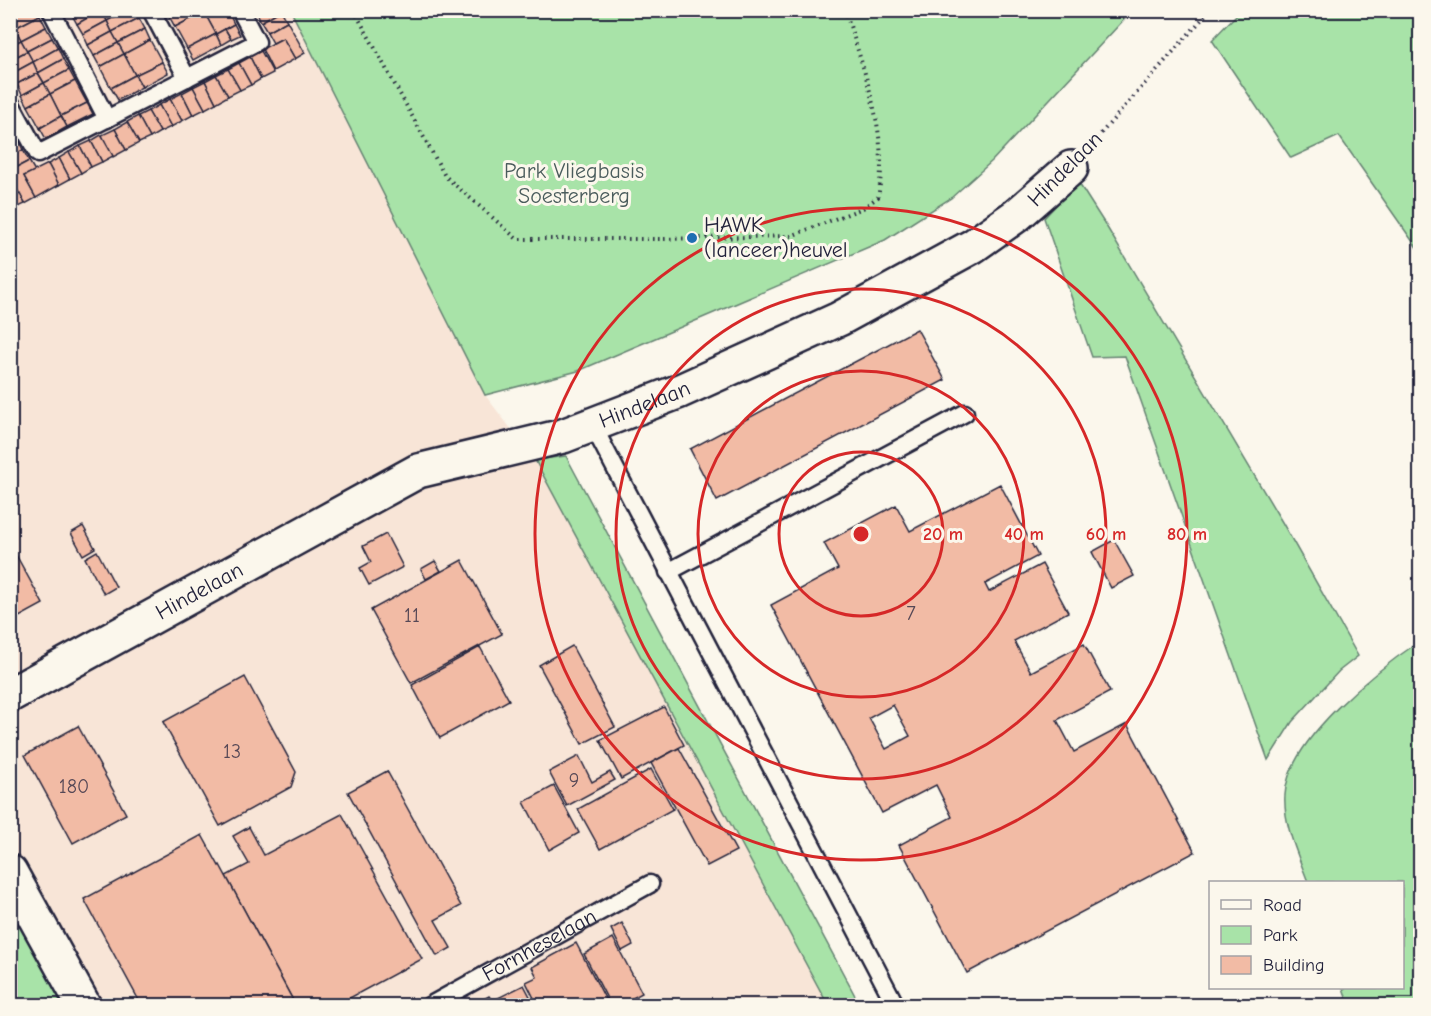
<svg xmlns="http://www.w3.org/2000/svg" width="1431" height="1016" viewBox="0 0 1431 1016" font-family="'Comic Neue',sans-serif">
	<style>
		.built { fill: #f8e5d7 }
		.green { fill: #a8e3a8; stroke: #658272; stroke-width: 1.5 }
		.building { fill: #f2bba5; stroke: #22223b; stroke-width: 1.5; fill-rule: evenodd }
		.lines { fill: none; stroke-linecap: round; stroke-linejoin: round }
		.service-casing { stroke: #22223b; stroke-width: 21 }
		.minor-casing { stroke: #22223b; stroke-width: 38 }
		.path { stroke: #22223b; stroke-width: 4; stroke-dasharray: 1.5 4.5; stroke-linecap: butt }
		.service { stroke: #fbf7ec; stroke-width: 16 }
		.minor { stroke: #fbf7ec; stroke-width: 33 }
		.ring { fill: none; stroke: #d62828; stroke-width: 3 }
		.poi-dot { fill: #1f6fb2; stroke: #fbf7ec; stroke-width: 2 }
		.labels { text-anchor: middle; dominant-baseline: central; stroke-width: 6; stroke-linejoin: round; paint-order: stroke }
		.number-label { font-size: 20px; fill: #564856 }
		.street-label { font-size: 22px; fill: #22223b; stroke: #fbf7ec }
		.park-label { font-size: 22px; fill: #4a5c5c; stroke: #fbf7ec }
		.poi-label { font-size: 22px; fill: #22223b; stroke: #fbf7ec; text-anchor: start }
		.centre { fill: #d62828; stroke: #fbf7ec; stroke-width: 3 }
		.ring-label { font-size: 18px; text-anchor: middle; font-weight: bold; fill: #d62828; stroke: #fbf7ec; stroke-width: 6; stroke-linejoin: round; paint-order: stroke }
	</style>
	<rect width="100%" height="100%" fill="#fbf7ec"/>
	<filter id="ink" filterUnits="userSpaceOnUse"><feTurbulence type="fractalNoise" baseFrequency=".0167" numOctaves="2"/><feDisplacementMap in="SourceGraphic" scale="12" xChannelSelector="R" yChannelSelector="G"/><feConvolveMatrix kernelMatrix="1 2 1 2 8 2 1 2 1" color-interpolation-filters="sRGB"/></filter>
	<g filter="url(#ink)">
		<path class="built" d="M 10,11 L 291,11 L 485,395 L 535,460 L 828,1005 L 64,1005 L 11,904 Z"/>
		<g class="green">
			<path d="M 291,11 L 1132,11 L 992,161 L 951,198 L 885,240 L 578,371 L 485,395 Z"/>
			<path d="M 1240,11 L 1420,11 L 1420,247 L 1418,249 L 1339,136 L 1291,158 L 1212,40 Z"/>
			<path d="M 1078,182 L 1108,229 L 1282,522 L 1358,656 L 1339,671 L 1292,722 L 1268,760 L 1125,356 L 1092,357 L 1044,218 Z"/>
			<path d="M 566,456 L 860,1005 L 828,1005 L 535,460 Z"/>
			<path d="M 1420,641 L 1420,1005 L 1349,1005 L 1343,988 L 1402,988 L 1402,882 L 1308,882 C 1298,855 1283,824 1285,795 C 1288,739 1377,670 1420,641 Z"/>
			<path d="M 11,904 L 64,1005 L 11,1005 Z"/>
		</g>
		<g class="building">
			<path d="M 22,10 L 37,10 L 40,15 L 15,28 L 10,17 Z"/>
			<path d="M 75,10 L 101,10 L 77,24 L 71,13 Z"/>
			<path d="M 101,10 L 127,10 L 107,21 Z"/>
			<path d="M 101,10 L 107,21 L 83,34 L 77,24 Z"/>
			<path d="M 127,10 L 135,10 L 139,18 L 112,32 L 107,21 Z"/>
			<path d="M 179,10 L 203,10 L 204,12 L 175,27 L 169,16 Z"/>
			<path d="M 206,10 L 227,10 L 234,24 L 216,34 L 204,12 Z"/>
			<path d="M 256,10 L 281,10 L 261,22 Z"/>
			<path d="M 281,10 L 287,21 L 267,32 L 261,22 Z"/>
			<path d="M 204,12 L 216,34 L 187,49 L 175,27 Z"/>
			<path d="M 40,15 L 46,27 L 21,40 L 15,28 Z"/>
			<path d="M 139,18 L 145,29 L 118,43 L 112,32 Z"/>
			<path d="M 107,21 L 112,32 L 88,45 L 83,34 Z"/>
			<path d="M 287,21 L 305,53 L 295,59 L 283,38 L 273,43 L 267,32 Z"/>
			<path d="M 234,24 L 240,35 L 231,39 L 225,29 Z"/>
			<path d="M 46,27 L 52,38 L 27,51 L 21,40 Z"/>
			<path d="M 15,28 L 21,40 L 10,46 L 10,31 Z"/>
			<path d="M 145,29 L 150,40 L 124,54 L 118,43 Z"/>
			<path d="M 225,29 L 231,39 L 221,45 L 216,34 Z"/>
			<path d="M 112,32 L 118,43 L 94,56 L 88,45 Z"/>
			<path d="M 216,34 L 221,45 L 193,60 L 187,49 Z"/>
			<path d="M 52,38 L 58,48 L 33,62 L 27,51 Z"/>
			<path d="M 283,38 L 295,59 L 273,71 L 262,49 Z"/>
			<path d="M 21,40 L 27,51 L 10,60 L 10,46 Z"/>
			<path d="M 150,40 L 162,62 L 135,75 L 124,54 Z"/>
			<path d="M 118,43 L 124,54 L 100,67 L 94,56 Z"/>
			<path d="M 58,48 L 63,59 L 38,73 L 33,62 Z"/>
			<path d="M 27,51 L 33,62 L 11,74 L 10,60 Z"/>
			<path d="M 261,51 L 273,73 L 261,79 L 250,57 Z"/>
			<path d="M 124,54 L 135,75 L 111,88 L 100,67 Z"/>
			<path d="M 250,57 L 261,79 L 251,85 L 239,63 Z"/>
			<path d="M 63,59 L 69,70 L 44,83 L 38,73 Z"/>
			<path d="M 33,62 L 38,73 L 17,84 L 11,74 Z"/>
			<path d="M 162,62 L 168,73 L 142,87 L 135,75 Z"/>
			<path d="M 239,63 L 251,85 L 240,90 L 228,69 Z"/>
			<path d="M 228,69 L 240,90 L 228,96 L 216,75 Z"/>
			<path d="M 69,70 L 75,81 L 50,94 L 44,83 Z"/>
			<path d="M 38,73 L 44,83 L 22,95 L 17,84 Z"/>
			<path d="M 135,75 L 142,87 L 118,100 L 111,88 Z"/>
			<path d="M 216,75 L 228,96 L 216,103 L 205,81 Z"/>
			<path d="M 75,81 L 87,103 L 61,116 L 50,94 Z"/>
			<path d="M 205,81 L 216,103 L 205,109 L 193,87 Z"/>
			<path d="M 44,83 L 50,94 L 28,106 L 22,95 Z"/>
			<path d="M 193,87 L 205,109 L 193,115 L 182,93 Z"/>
			<path d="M 182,93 L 193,115 L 182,121 L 170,99 Z"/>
			<path d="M 50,94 L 61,116 L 40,128 L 28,106 Z"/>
			<path d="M 170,99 L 182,121 L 171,127 L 159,105 Z"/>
			<path d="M 87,103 L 93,114 L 67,127 L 61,116 Z"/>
			<path d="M 159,105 L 171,127 L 160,132 L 148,111 Z"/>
			<path d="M 148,111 L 160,132 L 150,138 L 138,116 Z"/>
			<path d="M 61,116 L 67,127 L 46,139 L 40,128 Z"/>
			<path d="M 138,116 L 150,138 L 139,143 L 127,122 Z"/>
			<path d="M 127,122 L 139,143 L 126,150 L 115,129 Z"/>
			<path d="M 115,129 L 126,150 L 113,157 L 102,135 Z"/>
			<path d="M 101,135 L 113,156 L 102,162 L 91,141 Z"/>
			<path d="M 18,139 L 23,150 L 10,157 L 10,143 Z"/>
			<path d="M 91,141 L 102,162 L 91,167 L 80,146 Z"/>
			<path d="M 80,146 L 91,167 L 81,173 L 69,152 Z"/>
			<path d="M 23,150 L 29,161 L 10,171 L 10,157 Z"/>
			<path d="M 69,152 L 81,173 L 70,179 L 59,158 Z"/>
			<path d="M 59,158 L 70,179 L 59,185 L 48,164 Z"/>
			<path d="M 29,161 L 35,171 L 24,176 L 36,198 L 25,204 L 10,176 L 10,171 Z"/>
			<path d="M 48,164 L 59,185 L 36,198 L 24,176 Z"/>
			<path d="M 20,194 L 25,204 L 10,211 L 10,199 Z"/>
			<path d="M 917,329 L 945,380 L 717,501 L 690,449 Z"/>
			<path d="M 1000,484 L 1038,556 L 985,584 L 989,592 L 1042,564 L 1068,612 L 1014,641 L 1031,672 L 1084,644 L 1110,692 L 1057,720 L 1074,752 L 1127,724 L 1195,852 L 967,973 L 899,845 L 952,817 L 936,785 L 882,813 L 771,605 L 838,569 L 824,543 L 896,505 L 910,531 ZM 893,705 L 910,736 L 886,749 L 869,718 Z"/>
			<path d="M 83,526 L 95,548 L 83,555 L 71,533 Z"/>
			<path d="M 386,534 L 403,567 L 369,585 L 360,568 L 371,562 L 363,546 Z"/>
			<path d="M 1114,540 L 1134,576 L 1111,588 L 1092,552 Z"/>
			<path d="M 10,544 L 43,604 L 10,622 Z"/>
			<path d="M 97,551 L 116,587 L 104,594 L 85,558 Z"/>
			<path d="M 462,560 L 502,634 L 411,683 L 371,610 Z"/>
			<path d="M 435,561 L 441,571 L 426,579 L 421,569 Z"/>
			<path d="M 572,646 L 615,727 L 582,744 L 539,665 Z"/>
			<path d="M 480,647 L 509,700 L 440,738 L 412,685 Z"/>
			<path d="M 245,677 L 296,772 L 291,787 L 220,826 L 163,722 Z"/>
			<path d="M 664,707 L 684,745 L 621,779 L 600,740 Z"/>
			<path d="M 78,726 L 126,814 L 73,843 L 25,755 Z"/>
			<path d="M 679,748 L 736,851 L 707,866 L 651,763 Z"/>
			<path d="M 579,756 L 592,782 L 610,772 L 615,780 L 567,806 L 549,772 Z"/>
			<path d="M 651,769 L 673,809 L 600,849 L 578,809 Z"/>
			<path d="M 387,771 L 461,906 L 435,920 L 451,948 L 437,956 L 348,792 Z"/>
			<path d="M 554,786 L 579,833 L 549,850 L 524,802 Z"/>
			<path d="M 342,814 L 422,959 L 335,1006 L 296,1006 L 226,876 L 249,864 L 233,836 L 249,827 L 264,855 Z"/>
			<path d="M 202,835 L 219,866 L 220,865 L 296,1006 L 142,1006 L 84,899 Z"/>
			<path d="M 622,923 L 633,945 L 622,951 L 611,929 Z"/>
			<path d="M 613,938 L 642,993 L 618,1006 L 611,1006 L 584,954 Z"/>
			<path d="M 576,943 L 609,1006 L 538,1006 L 526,982 L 537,977 L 532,967 Z"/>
			<path d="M 524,985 L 535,1006 L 497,1006 L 494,1000 Z"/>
			<path d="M 489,996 L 495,1006 L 471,1006 Z"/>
		</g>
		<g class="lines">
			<g class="service-casing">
				<g id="service">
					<path d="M 51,10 L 107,119"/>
					<path d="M 151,10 L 187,78"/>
					<path d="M 10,102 L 38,154 L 257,42 L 240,10"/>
					<path d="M 592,424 L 896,1006"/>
					<path d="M 668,572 L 965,413"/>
					<path id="s1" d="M 429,1006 L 650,884"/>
				</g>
			</g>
			<g class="minor-casing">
				<g id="minor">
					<path id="s2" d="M 10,695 L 418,471 L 563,436 L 680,391 L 839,319 L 973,246 L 1017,215 L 1071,168"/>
					<path d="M 10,872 L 84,1006"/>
				</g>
			</g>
			<g class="path">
				<path d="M 354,10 L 445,176 L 517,239 L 664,239 L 791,236 L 863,208 L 878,197 C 890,137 863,68 845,10"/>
				<path d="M 627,10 L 639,10"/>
				<path d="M 1089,147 L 1210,10"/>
			</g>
			<use href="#service" class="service"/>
			<use href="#minor" class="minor"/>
		</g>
	</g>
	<g class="ring">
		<circle cx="861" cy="534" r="82"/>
		<circle cx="861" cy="534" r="163"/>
		<circle cx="861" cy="534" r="245"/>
		<circle cx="861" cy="534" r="326"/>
	</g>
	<circle class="poi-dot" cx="692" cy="238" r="6"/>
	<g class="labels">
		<g class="number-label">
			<text x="911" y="613">7</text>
			<text x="412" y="615">11</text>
			<text x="232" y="751">13</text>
			<text x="574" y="780">9</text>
			<text x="74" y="786">180</text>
		</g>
		<g class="street-label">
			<text transform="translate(1065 169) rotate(-45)">Hindelaan</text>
			<text stroke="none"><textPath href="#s2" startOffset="702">Hindelaan</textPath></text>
			<text stroke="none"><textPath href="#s2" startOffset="216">Hindelaan</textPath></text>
			<text stroke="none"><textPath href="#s1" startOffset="126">Fornheselaan</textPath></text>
		</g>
		<g class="park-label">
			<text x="574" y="171">Park Vliegbasis<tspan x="574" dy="25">Soesterberg</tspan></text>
		</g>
		<g class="poi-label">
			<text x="704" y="225">HAWK<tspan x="704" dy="25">(lanceer)heuvel</tspan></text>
		</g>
	</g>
	<circle cx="861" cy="534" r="9" class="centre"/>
	<g class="ring-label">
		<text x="943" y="540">20 m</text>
		<text x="1024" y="540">40 m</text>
		<text x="1106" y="540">60 m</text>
		<text x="1187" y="540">80 m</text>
	</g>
	<rect width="1431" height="1016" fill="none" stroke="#fbf7ec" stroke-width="36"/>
	<rect x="18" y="18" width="1395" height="980" fill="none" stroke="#22223b" stroke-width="2" filter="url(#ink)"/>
	<rect x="1209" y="881" width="195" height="108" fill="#fbf7ec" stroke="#a4a2a5" stroke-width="1.5"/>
	<rect x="1221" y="900" width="30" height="9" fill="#fbf7ec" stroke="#a4a2a5" stroke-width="1.5"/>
	<text x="1263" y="911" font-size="18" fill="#22223b">Road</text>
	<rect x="1221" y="926" width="30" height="18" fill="#a8e3a8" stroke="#a4a2a5" stroke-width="1.5"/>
	<text x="1263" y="941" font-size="18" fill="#22223b">Park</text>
	<rect x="1221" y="956" width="30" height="18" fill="#f2bba5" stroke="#a4a2a5" stroke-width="1.5"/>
	<text x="1263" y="971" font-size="18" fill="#22223b">Building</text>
</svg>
